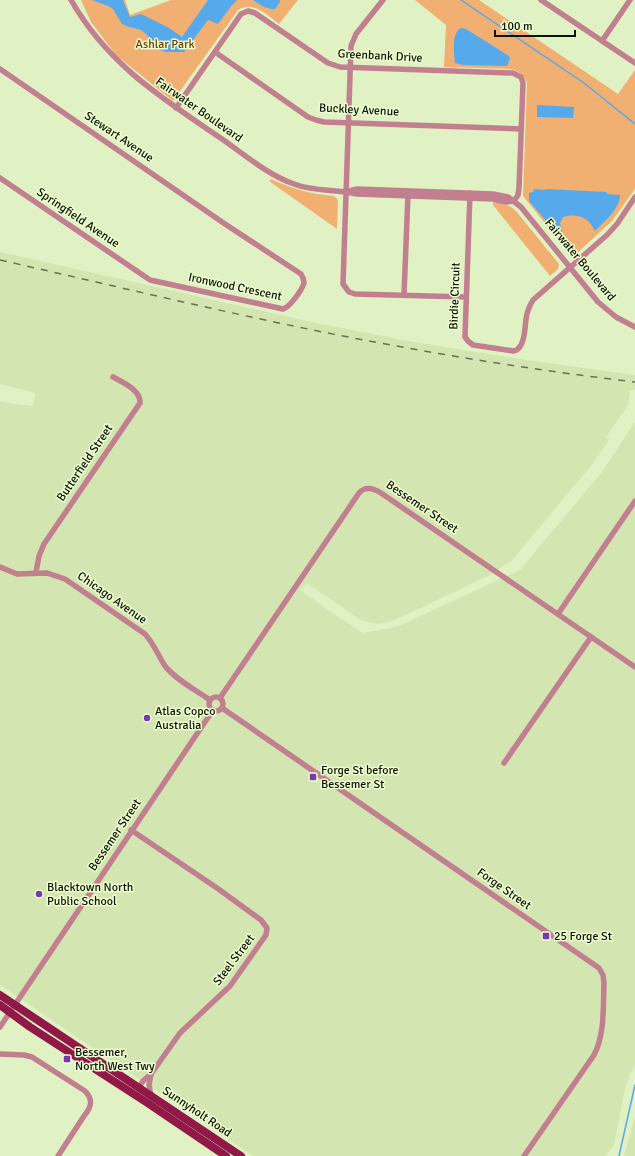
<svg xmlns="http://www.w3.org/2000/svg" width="635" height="1156" viewBox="0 0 635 1156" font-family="Signika,sans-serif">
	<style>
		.built { fill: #d3e6b1 }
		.green { fill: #f1b072 }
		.water { fill: #56a9ea }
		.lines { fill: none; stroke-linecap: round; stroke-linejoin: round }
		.stream { stroke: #56a9ea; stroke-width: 1.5 }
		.street { stroke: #c17f8f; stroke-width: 5.5 }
		.primary { stroke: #911847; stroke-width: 8 }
		.rail { stroke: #677155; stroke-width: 1.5; stroke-dasharray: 7 7; stroke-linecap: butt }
		.poi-dot { fill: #7639af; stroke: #edfed0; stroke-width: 1.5 }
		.labels { text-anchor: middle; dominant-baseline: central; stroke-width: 3; stroke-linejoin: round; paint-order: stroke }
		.park-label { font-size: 12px; fill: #6d3e00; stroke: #edfed0 }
		.street-label { font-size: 12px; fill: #0e1304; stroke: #edfed0 }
		.poi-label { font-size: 12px; fill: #0e1304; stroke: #edfed0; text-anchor: start }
	</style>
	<rect width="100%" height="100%" fill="#e0f1c3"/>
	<g class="built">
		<path d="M 0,252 L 307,321 L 408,341 L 526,360 L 635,375 L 635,390 L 630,390 L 628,405 L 606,437 L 609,440 L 591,466 L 512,560 L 505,565 L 488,576 L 429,604 L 390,622 L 378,624 L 361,620 L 308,584 L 306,584 L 301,591 L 362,633 L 391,628 L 401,625 L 520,570 L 602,472 L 635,422 L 635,1064 L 629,1076 L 624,1093 L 614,1145 L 605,1156 L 253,1156 L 0,985 L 0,401 L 14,404 L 33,406 L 36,393 L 0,384 Z"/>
		<path d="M 635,1116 L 635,1156 L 624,1156 Z"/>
	</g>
	<g class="green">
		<path d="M 81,0 L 125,0 L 130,15 L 171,0 L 298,0 L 279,24 C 267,15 253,0 238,10 L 173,101 L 116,55 L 91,22 Z"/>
		<path d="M 415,0 L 479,0 L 618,94 L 635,70 L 635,189 L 612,221 L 575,255 L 570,254 L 523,196 L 527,82 C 522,74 520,71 510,69 L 444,67 L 446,25 Z"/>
		<path d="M 271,179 C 292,189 311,194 334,196 L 338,200 L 337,229 L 269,181 Z"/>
		<path d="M 493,201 C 503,203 509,205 516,211 L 559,264 L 558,269 L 550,276 L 493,205 Z"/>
	</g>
	<g class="water">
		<path d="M 92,0 L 123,0 L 130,17 L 141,14 L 169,28 L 182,37 L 208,0 L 237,0 L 232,5 L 218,24 L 208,20 L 184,52 L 166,52 L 160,50 L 146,34 L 141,30 L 126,26 L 122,24 L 113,9 L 108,6 Z"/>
		<path d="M 253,0 L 280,0 L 280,2 L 275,9 C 266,9 261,5 253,0 Z"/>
		<path d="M 462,28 L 466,29 L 509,56 L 510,58 L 507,66 L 463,65 L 455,63 C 454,53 451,31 462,28 Z"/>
		<path d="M 537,105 L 574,107 L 573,118 L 537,117 Z"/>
		<path d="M 534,189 L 545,190 L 546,189 L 607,192 L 607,194 L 620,195 C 620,209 604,222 595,231 C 593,228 591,224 589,222 C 583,215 571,214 563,217 L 560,223 L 562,232 L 560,237 L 529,201 L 529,193 L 533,192 Z"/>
	</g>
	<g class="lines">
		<g class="stream">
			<path d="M 461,0 L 584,83 L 635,124"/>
			<path d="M 619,1156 L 635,1085"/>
		</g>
		<g class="street">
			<path d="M 71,0 C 108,65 162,98 222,139 C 245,155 268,175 294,184 C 314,192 336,189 357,194 L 493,199 L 506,202 L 514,201"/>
			<path d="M 383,0 L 356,34 L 351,46 L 343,284 L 349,292 L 355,294 L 466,297"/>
			<path d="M 541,0 L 635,63"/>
			<path d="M 602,41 L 630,0"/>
			<path d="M 215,52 L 308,117 L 316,120 L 324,122 L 521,129"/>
			<path d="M 0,69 L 225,224 L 301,274 C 303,277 304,279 304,283 C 302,290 290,307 283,309 L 150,280 L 0,178"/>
			<path d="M 176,108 L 241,14 L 248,11 L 255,13 L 328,63 L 340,67 L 513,73 L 521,77 L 523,83 L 519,188 L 518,195 L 514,201"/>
			<path d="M 349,191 L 357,189 L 493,194 L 508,197 L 521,207 L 598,302 L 616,317 L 635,327"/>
			<path d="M 470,193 L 465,337 L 468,341 L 473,345 L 514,351 C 517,350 519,349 521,345 C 528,332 522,316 533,300 L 607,235 L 617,224 L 635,197"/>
			<path d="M 404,295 L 408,194"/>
			<path d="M 0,567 L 17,574 L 47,573 L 65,579 L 145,634 C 154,644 158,655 165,666 C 176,680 196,690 210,700"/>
			<path d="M 36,572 L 39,556 L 44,544 L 140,403 C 141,390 122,382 113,377"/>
			<path d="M 558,614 L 635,501"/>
			<circle cx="216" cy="704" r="7"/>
			<path d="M 220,698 L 359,493 C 365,486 373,488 381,493 L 635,667"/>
			<path d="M 222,708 L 599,968 L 603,975 L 604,983 C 603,1007 605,1034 594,1055 L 524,1156"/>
			<path d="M 504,763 L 591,637"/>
			<path d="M 131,830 L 217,888 L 261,920 L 267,928 L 266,935 L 230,986 L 180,1033 L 151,1074 L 143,1081 L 139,1087 L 140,1090"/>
			<path d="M 0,1027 L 213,710"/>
			<path d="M 0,1054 L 24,1055 L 32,1057 L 85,1091 C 94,1100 91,1108 84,1116 L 58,1156"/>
			<path d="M 151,1074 L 149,1085 L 151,1095"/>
		</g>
		<g class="primary">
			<path d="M 0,995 L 241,1156"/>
			<path d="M 0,1005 L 30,1027 L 146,1102 L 226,1156"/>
		</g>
		<path class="rail" d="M 0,260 C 102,283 205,308 308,329 C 416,351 525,369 635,382"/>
	</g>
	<g class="poi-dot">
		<circle cx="147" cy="718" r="4"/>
		<rect x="309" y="773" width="8" height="8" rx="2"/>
		<circle cx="39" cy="894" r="4"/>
		<rect x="542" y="932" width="8" height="8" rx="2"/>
		<rect x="63" y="1055" width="8" height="8" rx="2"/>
	</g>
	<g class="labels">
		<g class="park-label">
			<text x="165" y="44">Ashlar Park</text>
		</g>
		<g class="street-label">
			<text transform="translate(380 56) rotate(3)">Greenbank Drive</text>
			<text transform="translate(199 110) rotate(35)">Fairwater Boulevard</text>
			<text transform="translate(359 110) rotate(3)">Buckley Avenue</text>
			<text transform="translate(119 137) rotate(34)">Stewart Avenue</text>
			<text transform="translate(78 218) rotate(34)">Springfield Avenue</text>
			<text transform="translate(580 260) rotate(50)">Fairwater Boulevard</text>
			<text transform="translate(235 287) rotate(12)">Ironwood Crescent</text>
			<text transform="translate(455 296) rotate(-88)">Birdie Circuit</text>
			<text transform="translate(85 463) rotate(-56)">Butterfield Street</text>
			<text transform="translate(422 507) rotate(34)">Bessemer Street</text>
			<text transform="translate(112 598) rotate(35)">Chicago Avenue</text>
			<text transform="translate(115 835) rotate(-56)">Bessemer Street</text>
			<text transform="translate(504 889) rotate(35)">Forge Street</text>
			<text transform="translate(234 960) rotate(-53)">Steel Street</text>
			<text transform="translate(197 1112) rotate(34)">Sunnyholt Road</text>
		</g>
		<g class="poi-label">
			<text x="155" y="711">Atlas Copco<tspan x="155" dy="14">Australia</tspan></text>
			<text x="321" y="770">Forge St before<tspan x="321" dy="14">Bessemer St</tspan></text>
			<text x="47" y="887">Blacktown North<tspan x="47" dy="14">Public School</tspan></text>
			<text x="554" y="936">25 Forge St</text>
			<text x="75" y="1052">Bessemer,<tspan x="75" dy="14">North West Twy</tspan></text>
		</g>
	</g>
	<path d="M495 30v6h80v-6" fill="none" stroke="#0e1304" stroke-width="2"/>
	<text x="501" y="30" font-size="12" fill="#0e1304" stroke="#edfed0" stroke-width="3" paint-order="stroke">100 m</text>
</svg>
